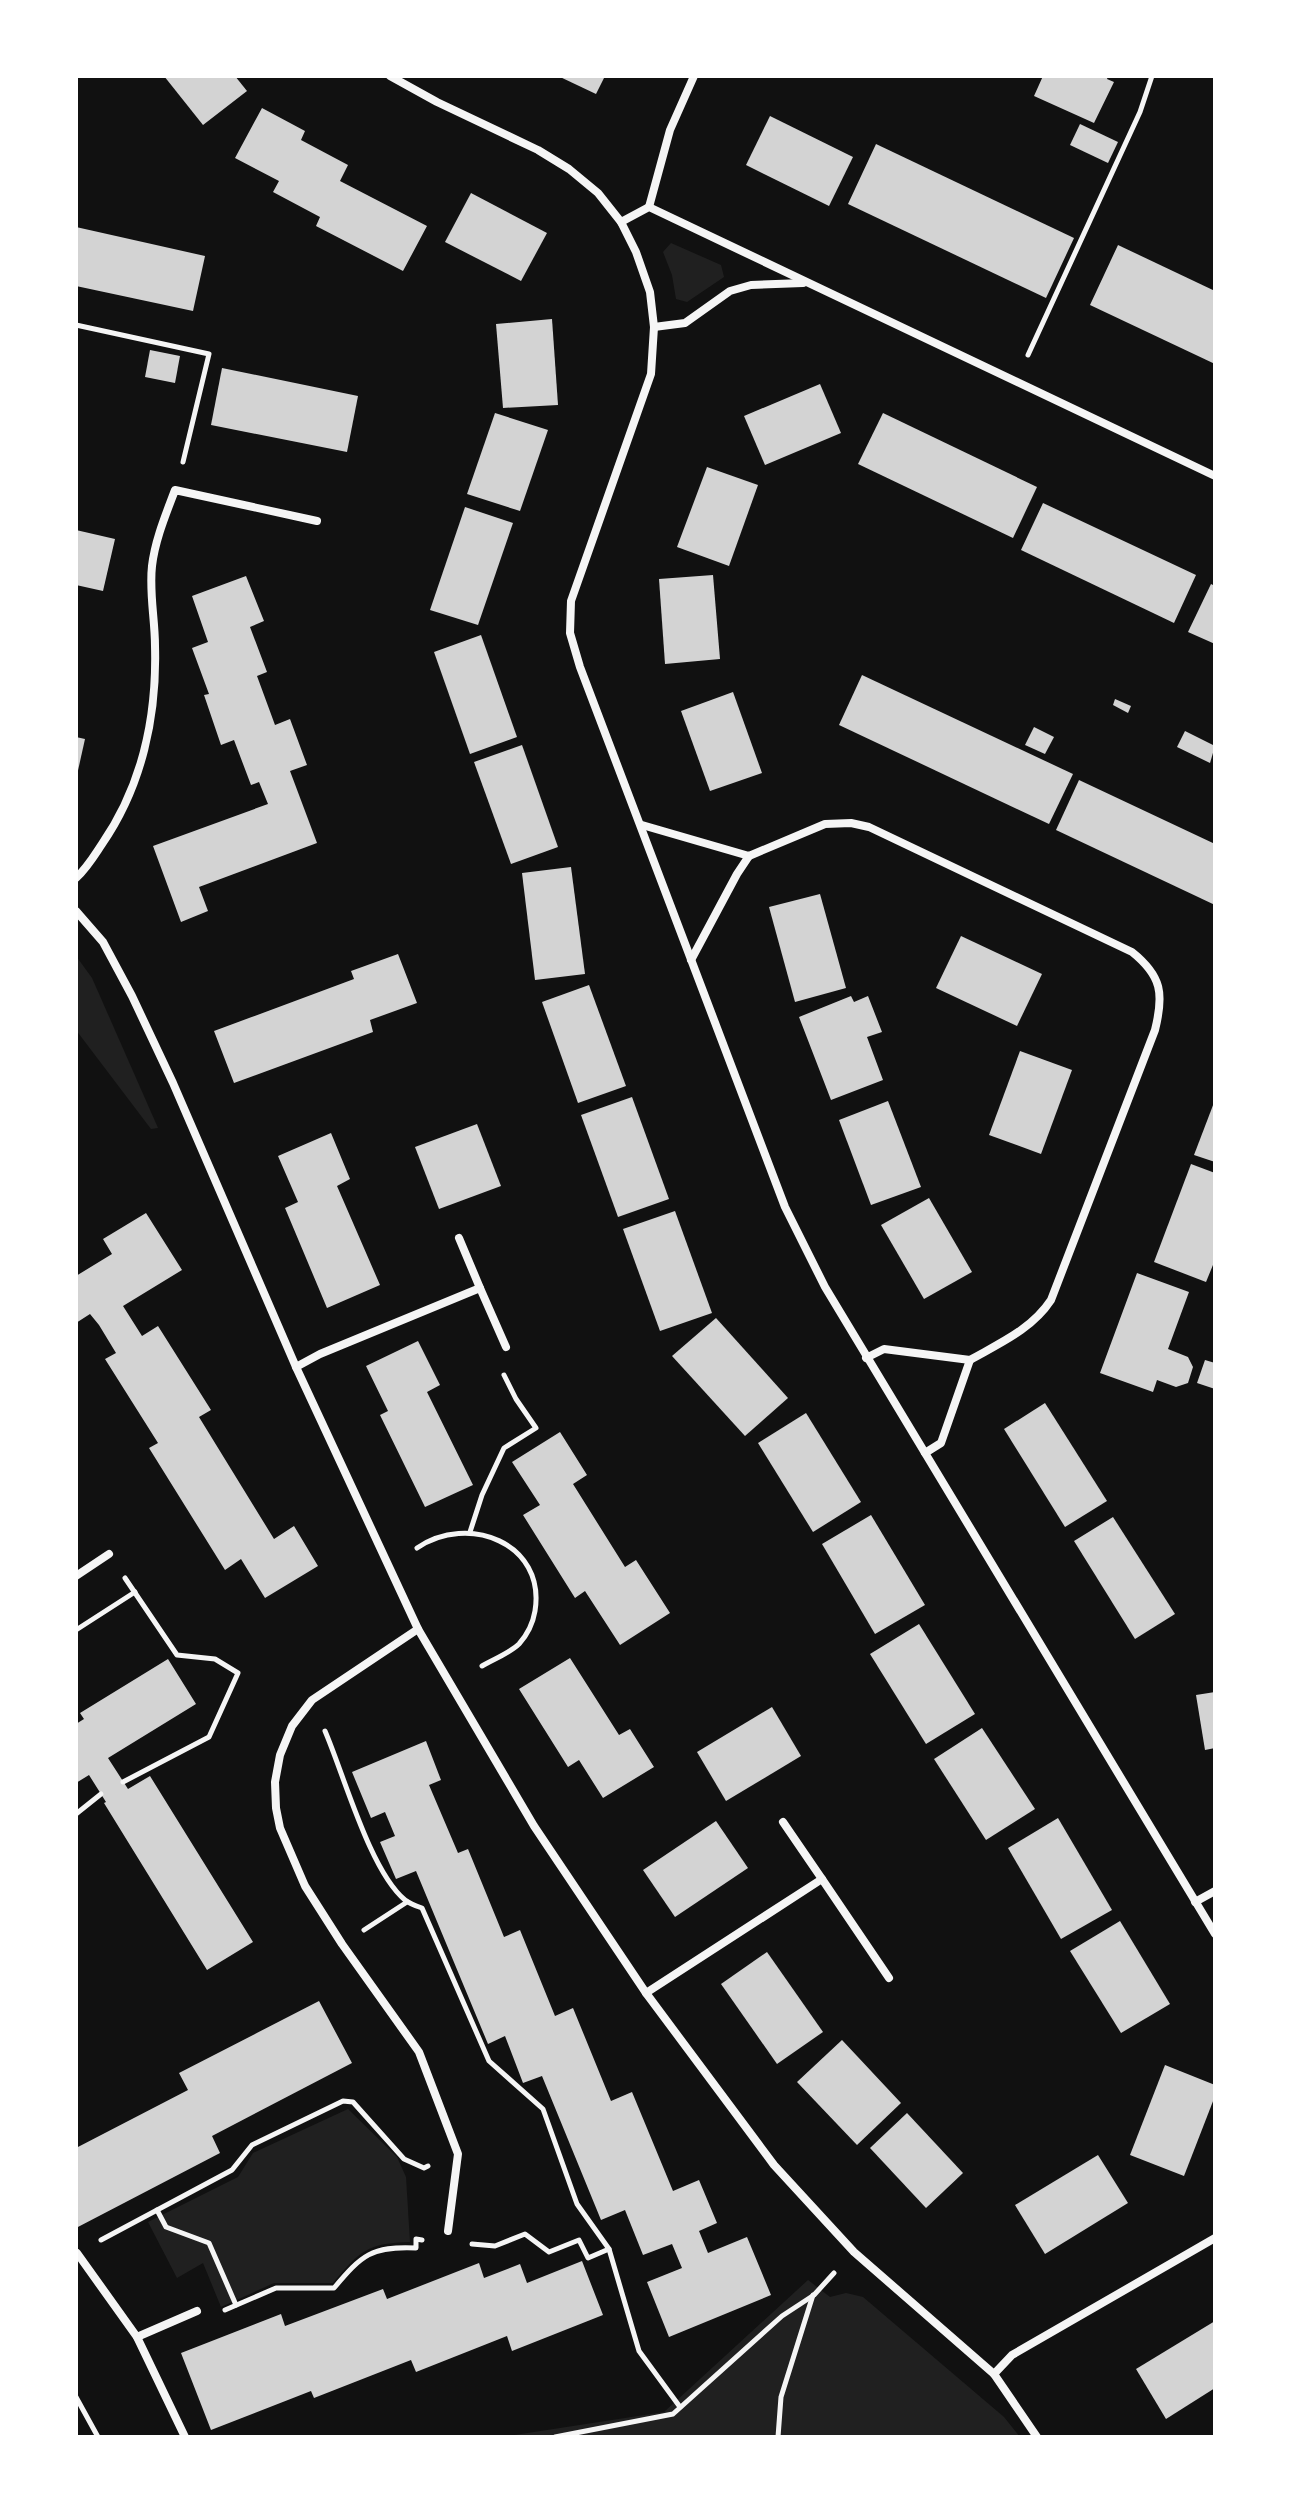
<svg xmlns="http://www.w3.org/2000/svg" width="1291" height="2513" viewBox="0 0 1291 2513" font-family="Helvetica,sans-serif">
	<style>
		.green { fill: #202020 }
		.building { fill: #d3d3d3 }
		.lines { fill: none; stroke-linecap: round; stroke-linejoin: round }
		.path { stroke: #f5f5f5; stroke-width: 5 }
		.minor { stroke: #f5f5f5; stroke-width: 8 }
	</style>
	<rect width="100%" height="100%" fill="#111"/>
	<g class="green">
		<path d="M 671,243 L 721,265 L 724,277 L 687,302 L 676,299 L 672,275 L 663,252 Z"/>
		<path d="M 76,956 L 92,978 L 158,1128 L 151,1129 L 76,1030 Z"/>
		<path d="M 348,2109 L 397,2157 L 406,2177 L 410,2242 C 367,2243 360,2251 333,2283 L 274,2283 L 221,2307 L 203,2263 L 177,2278 L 148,2222 L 238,2177 L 253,2153 Z"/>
		<path d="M 808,2280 L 830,2297 L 846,2293 L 863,2297 L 1004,2417 L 1020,2437 L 502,2437 L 664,2412 Z"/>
	</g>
	<g class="building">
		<path d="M 164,76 L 235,76 L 247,91 L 203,125 Z"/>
		<path d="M 558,76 L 605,76 L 596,94 Z"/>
		<path d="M 1043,76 L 1108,76 L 1107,79 L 1114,82 L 1094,123 L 1034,96 Z"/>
		<path d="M 262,108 L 305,131 L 301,140 L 348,165 L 340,181 L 427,226 L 403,271 L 316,226 L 320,217 L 273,192 L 279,181 L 235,158 Z"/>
		<path d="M 770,116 L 853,157 L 829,206 L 746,165 Z"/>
		<path d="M 1080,124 L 1118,142 L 1108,163 L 1070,145 Z"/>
		<path d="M 876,144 L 1074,238 L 1046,298 L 848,204 Z"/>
		<path d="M 471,193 L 547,233 L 521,281 L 445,242 Z"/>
		<path d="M 76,227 L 205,256 L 193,311 L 76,286 Z"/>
		<path d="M 1118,245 L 1215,291 L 1215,364 L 1090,305 Z"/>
		<path d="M 552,319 L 558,405 L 503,408 L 496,324 Z"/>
		<path d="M 150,350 L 180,356 L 175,383 L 145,377 Z"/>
		<path d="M 222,368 L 358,396 L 347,452 L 211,425 Z"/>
		<path d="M 820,384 L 841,433 L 765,465 L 744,416 Z"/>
		<path d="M 495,413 L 548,430 L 520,511 L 467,494 Z"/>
		<path d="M 883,413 L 1037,487 L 1013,538 L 858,464 Z"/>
		<path d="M 707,467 L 758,485 L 729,566 L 677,547 Z"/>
		<path d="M 1043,503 L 1196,575 L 1174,623 L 1021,550 Z"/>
		<path d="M 465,507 L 513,523 L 478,625 L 430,610 Z"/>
		<path d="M 76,530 L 115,539 L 103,591 L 76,585 Z"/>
		<path d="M 713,575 L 720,659 L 665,664 L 659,579 Z"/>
		<path d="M 246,576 L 264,621 L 250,627 L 267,672 L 257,676 L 275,725 L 290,719 L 307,765 L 290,771 L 317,843 L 199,887 L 208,911 L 181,922 L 153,846 L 268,804 L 259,782 L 251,785 L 234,740 L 221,745 L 204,695 L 209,694 L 192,648 L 208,642 L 192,596 Z"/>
		<path d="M 1211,584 L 1215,586 L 1215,644 L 1188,632 Z"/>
		<path d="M 481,635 L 517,737 L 470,754 L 434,652 Z"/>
		<path d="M 862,675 L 1073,774 L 1049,824 L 839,725 Z"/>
		<path d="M 733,692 L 762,773 L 710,791 L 681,711 Z"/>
		<path d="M 1115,699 L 1131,706 L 1128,713 L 1113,705 Z"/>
		<path d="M 1034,727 L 1054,737 L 1045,754 L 1025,745 Z"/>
		<path d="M 1185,731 L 1215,746 L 1210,763 L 1177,747 Z"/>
		<path d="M 76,737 L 85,739 L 77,775 L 76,775 Z"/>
		<path d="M 522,745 L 558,847 L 511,864 L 474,762 Z"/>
		<path d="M 1079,780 L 1215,844 L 1215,905 L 1056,830 Z"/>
		<path d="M 571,867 L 585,974 L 535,980 L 522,873 Z"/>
		<path d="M 820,894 L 846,988 L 795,1002 L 769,907 Z"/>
		<path d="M 961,936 L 1042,974 L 1017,1026 L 936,988 Z"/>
		<path d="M 398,954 L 417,1003 L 370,1020 L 373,1032 L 234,1083 L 214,1031 L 354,979 L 351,971 Z"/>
		<path d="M 589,985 L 626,1086 L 578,1103 L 542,1002 Z"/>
		<path d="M 851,996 L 854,1002 L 868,996 L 882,1032 L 867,1037 L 883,1080 L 831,1100 L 799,1017 Z"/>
		<path d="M 1020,1051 L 1072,1070 L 1041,1154 L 989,1135 Z"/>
		<path d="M 632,1097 L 669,1199 L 618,1217 L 581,1115 Z"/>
		<path d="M 1215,1100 L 1215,1162 L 1194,1155 Z"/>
		<path d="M 888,1101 L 921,1187 L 871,1205 L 839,1120 Z"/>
		<path d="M 477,1124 L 501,1186 L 439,1209 L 415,1147 Z"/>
		<path d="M 331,1133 L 350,1179 L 337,1186 L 380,1285 L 327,1308 L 285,1208 L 298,1202 L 278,1156 Z"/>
		<path d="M 1191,1164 L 1215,1173 L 1215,1260 L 1206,1282 L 1154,1262 Z"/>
		<path d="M 929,1198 L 972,1272 L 924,1299 L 881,1225 Z"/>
		<path d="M 675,1211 L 712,1313 L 660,1331 L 623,1229 Z"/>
		<path d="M 146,1213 L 182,1270 L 123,1306 L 142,1336 L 158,1326 L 211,1410 L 199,1417 L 274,1539 L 294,1526 L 318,1566 L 265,1598 L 241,1559 L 225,1570 L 149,1448 L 158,1443 L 105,1359 L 116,1353 L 99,1325 L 90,1314 L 76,1323 L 76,1276 L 112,1254 L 103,1239 Z"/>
		<path d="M 1137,1273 L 1189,1292 L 1168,1349 L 1188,1357 L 1193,1367 L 1188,1383 L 1176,1387 L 1157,1380 L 1153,1392 L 1100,1373 Z"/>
		<path d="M 716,1318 L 788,1398 L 745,1436 L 672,1356 Z"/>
		<path d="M 418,1341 L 440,1385 L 427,1392 L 473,1485 L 425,1507 L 380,1415 L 388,1411 L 366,1366 Z"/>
		<path d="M 1205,1360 L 1215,1363 L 1215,1389 L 1197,1383 Z"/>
		<path d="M 1045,1403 L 1107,1501 L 1065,1527 L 1004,1429 Z"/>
		<path d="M 806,1413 L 861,1502 L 813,1532 L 758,1443 Z"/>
		<path d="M 560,1432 L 587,1475 L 573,1484 L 625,1567 L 636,1560 L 670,1613 L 620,1645 L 585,1591 L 575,1598 L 523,1515 L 540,1505 L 512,1462 Z"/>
		<path d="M 871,1515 L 925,1605 L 875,1634 L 822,1544 Z"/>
		<path d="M 1113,1517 L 1175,1614 L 1135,1639 L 1074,1541 Z"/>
		<path d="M 919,1624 L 975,1714 L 926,1744 L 870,1654 Z"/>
		<path d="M 570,1658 L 619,1735 L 630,1729 L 654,1767 L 603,1798 L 579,1760 L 568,1767 L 519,1689 Z"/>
		<path d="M 168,1659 L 196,1704 L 108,1758 L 128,1789 L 150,1776 L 253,1942 L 207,1970 L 104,1803 L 106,1802 L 89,1775 L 76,1783 L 76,1724 L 84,1719 L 80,1713 Z"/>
		<path d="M 1215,1692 L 1215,1748 L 1205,1750 L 1196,1695 Z"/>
		<path d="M 772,1707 L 801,1756 L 726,1801 L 697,1752 Z"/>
		<path d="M 982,1728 L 1035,1809 L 986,1840 L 934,1759 Z"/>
		<path d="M 426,1741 L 441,1780 L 429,1785 L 458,1853 L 468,1849 L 504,1937 L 520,1930 L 555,2016 L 573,2008 L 611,2101 L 632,2092 L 673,2191 L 699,2180 L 717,2223 L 699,2231 L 708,2253 L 747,2237 L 771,2295 L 669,2337 L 647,2282 L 682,2268 L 672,2244 L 643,2255 L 625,2210 L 601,2220 L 542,2076 L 523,2083 L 505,2036 L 488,2044 L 416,1871 L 396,1879 L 380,1842 L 395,1836 L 385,1812 L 371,1818 L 352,1772 Z"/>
		<path d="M 1058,1818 L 1112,1910 L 1061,1939 L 1008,1848 Z"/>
		<path d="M 716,1821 L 748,1868 L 675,1917 L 643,1870 Z"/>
		<path d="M 1120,1921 L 1170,2004 L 1121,2033 L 1070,1951 Z"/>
		<path d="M 767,1952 L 823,2032 L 777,2064 L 721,1984 Z"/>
		<path d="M 319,2001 L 352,2063 L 212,2136 L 220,2153 L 76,2228 L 76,2148 L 188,2090 L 179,2073 Z"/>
		<path d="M 842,2040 L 901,2103 L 857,2145 L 797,2082 Z"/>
		<path d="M 1165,2065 L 1215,2085 L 1215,2096 L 1184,2176 L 1130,2155 Z"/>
		<path d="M 907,2113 L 963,2173 L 926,2208 L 870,2148 Z"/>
		<path d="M 1098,2155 L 1128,2203 L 1045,2254 L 1015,2205 Z"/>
		<path d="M 582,2261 L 603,2315 L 512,2351 L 507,2336 L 416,2372 L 411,2360 L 314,2398 L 311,2391 L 211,2430 L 181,2353 L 281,2314 L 285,2326 L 383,2289 L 387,2299 L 479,2263 L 484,2278 L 520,2264 L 527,2283 Z"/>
		<path d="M 1215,2321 L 1215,2388 L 1166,2419 L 1136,2369 Z"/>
	</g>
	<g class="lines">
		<g class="path">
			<path d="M 76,325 L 209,354 L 183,462"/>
			<path d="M 1028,355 L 1140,112 L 1152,76"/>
			<path d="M 470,1532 L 482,1495 L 504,1448 L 536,1428 L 516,1399 L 504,1375"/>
			<path d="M 417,1548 C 468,1513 546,1543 535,1611 C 533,1623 527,1635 519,1644 C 510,1653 494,1659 482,1666"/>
			<path d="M 76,1630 L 135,1592"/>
			<path d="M 325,1731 C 344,1775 370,1871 405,1900 C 410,1904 416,1906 422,1908 L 489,2061 L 543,2109 L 577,2204 L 609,2249 L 639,2351 L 680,2407"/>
			<path d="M 123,1782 L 209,1737 L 238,1673 L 215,1659 L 177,1655 L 125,1578"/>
			<path d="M 76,1814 L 101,1794"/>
			<path d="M 364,1930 L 407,1902"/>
			<path d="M 157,2210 L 166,2227 L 209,2243 L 236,2305"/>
			<path d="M 101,2240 L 232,2170 L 252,2145 L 343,2101 L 353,2102 L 404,2159 L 424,2168 L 428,2166"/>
			<path d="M 472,2244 L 495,2246 L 525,2234 L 549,2252 L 579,2240 L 588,2258 L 609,2249"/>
			<path d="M 225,2310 L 276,2288 L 334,2288 C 362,2255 371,2246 416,2248 L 416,2239 L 422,2240"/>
			<path d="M 76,2397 L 98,2437"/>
			<path d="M 555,2437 L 673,2414 L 782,2316 L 814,2295 L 834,2273"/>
			<path d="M 778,2437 L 781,2397 L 813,2295"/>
		</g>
		<g class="minor">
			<path d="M 390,76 L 437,102 L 538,150 L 569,169 L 598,193 L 621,222 L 636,252 L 650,292 L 654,327 L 651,374 L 571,601 L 570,633 L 580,667 L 785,1207 L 825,1287 L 1215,1934"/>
			<path d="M 649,207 L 670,130 L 694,76"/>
			<path d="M 621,222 L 649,207 L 1215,476"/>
			<path d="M 654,327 L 685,323 L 730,291 L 751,285 L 803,283"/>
			<path d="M 642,825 L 749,856 L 825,824 L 851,823 L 869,827 L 1132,952 C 1162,976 1164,994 1155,1030 L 1051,1300 C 1032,1329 1000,1343 970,1360 L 941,1443 L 925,1453"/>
			<path d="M 76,878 C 87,868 94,856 102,844 C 142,786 157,716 155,646 C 155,619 149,593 152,566 C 155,540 166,514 175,490 L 317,521"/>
			<path d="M 76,911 L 103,942 L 132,996 L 173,1083 L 296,1367 L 418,1629 L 534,1826 L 646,1993 L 774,2165 L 854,2252 L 994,2374 L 1012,2355 L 1215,2238"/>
			<path d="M 691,960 L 737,874 L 749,856"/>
			<path d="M 459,1238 L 480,1288"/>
			<path d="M 866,1358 L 884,1349 L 970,1360"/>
			<path d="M 296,1367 L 320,1354 L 480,1288 L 506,1347"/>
			<path d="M 76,1576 L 109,1554"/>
			<path d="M 418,1629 L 312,1700 L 292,1726 L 280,1755 L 275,1782 L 276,1808 L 280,1828 L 305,1886 L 342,1944 L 419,2052 L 458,2154 L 448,2231"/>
			<path d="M 783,1822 L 822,1879"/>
			<path d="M 1195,1902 L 1215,1891"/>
			<path d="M 646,1993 L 822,1879 L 889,1978"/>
			<path d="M 77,2253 L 137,2337 L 185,2437"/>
			<path d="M 137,2337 L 197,2311"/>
			<path d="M 994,2374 L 1037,2437"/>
		</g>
	</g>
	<rect width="1291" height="2513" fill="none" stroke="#ffffff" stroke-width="156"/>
</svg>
